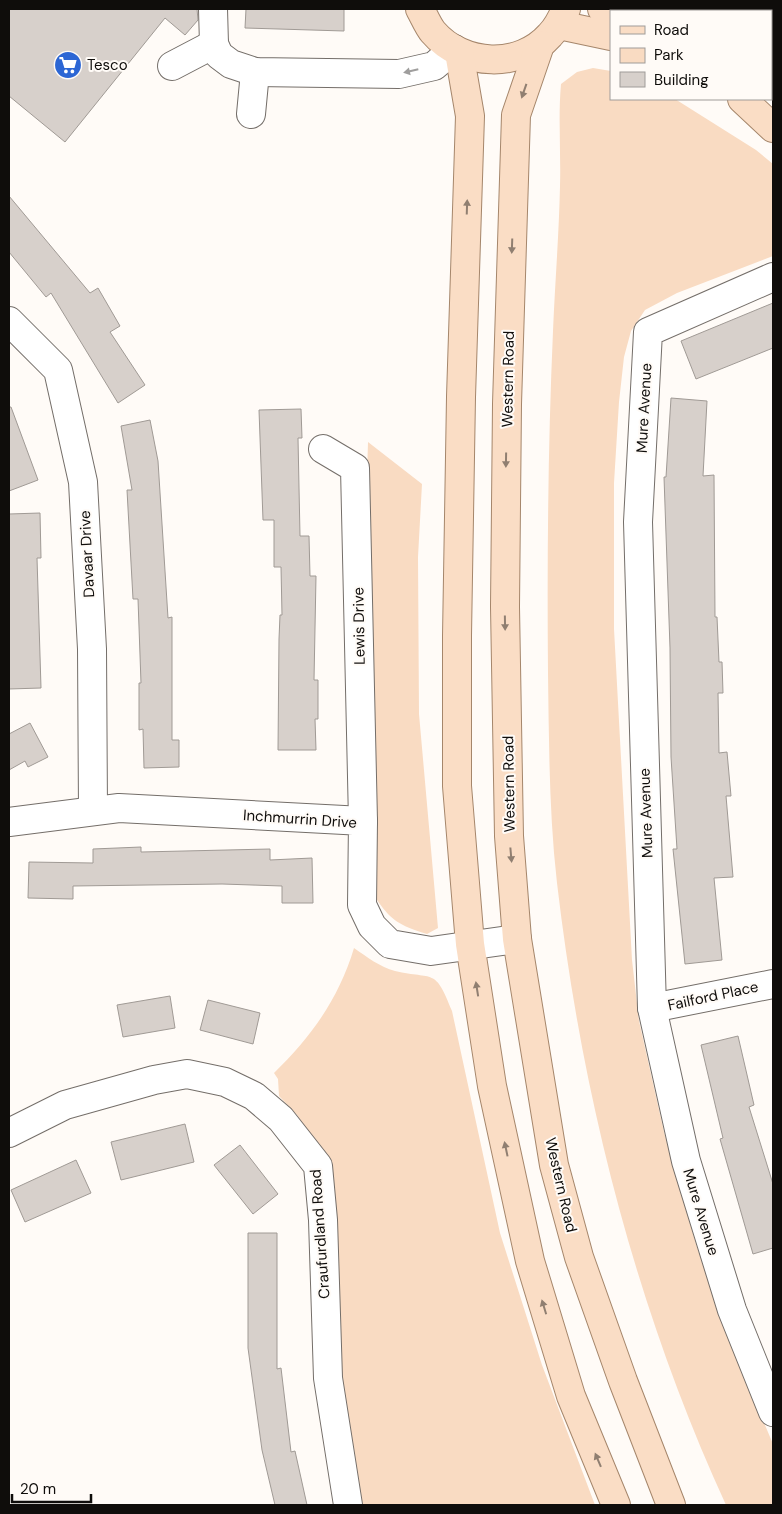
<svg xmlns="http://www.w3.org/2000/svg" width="782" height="1514" viewBox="0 0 782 1514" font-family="'DM Sans',sans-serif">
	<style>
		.green { fill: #f9dbc2 }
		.building { fill: #d7d0cb; stroke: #a09a95 }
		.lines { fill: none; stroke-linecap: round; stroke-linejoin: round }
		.minor-casing { stroke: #746e69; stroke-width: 30 }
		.major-casing { stroke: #a5866b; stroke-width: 30 }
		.minor { stroke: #fff; stroke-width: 28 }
		.major { stroke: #faddc5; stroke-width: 28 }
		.oneway { fill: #9f9e9d }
		.oneway2 { fill: #907f71 }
		.labels { text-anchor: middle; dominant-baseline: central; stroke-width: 4; stroke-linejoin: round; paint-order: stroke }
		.poi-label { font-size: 15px; fill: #0f0d0b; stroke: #fffbf7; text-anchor: start }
		.street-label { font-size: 15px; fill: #0f0d0b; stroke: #fffbf7 }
	</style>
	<rect width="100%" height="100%" fill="#fffbf7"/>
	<g class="green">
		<path d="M 593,68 L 611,71 L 611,99 L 675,99 L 756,150 L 773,164 L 773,256 L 677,293 L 645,310 L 631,331 L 624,357 L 619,402 L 614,483 L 614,629 L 632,960 L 639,1021 L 664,1132 L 696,1244 L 725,1330 L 773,1444 L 773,1505 L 726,1505 C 636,1309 582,1097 557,883 C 549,813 549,743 548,673 C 547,558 548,445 553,331 C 555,283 559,234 560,186 C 561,152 558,118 561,84 L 577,72 Z"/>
		<path d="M 368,442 L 422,484 L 418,557 L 419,714 L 438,928 L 427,934 C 400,926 390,920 375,897 L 366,512 Z"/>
		<path d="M 354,948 C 367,957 380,967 395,971 C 434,980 435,967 452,1011 L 500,1233 L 542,1365 L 595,1505 L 363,1505 L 353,1461 L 339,1368 L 336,1230 L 332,1179 L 314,1140 L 297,1115 L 279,1096 L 278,1079 L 274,1073 C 312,1036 339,998 354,948 Z"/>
	</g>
	<g class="building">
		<path d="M 9,9 L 197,9 L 198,20 L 185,35 L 165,18 L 65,142 L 9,96 Z"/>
		<path d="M 246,9 L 344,9 L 344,31 L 245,28 Z"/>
		<path d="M 9,196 L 90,293 L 98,288 L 120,326 L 110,332 L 145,385 L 118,403 L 51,293 L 46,297 L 9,252 Z"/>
		<path d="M 773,303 L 773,348 L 696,379 L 681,341 Z"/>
		<path d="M 671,398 L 707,401 L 703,476 L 714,475 L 715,617 L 717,617 L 719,662 L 722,662 L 723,693 L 718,693 L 719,753 L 727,752 L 731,796 L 726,796 L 733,877 L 714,878 L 722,960 L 685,964 L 673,849 L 677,849 L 671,757 L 670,648 L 664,477 L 666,477 Z"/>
		<path d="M 9,407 L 11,407 L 38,480 L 9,491 Z"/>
		<path d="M 301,409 L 302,438 L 298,438 L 300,536 L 309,536 L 310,576 L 316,576 L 314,680 L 318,680 L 318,719 L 315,719 L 316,750 L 278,750 L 279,639 L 280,615 L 282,615 L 281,567 L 274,567 L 274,520 L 263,520 L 259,410 Z"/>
		<path d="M 150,420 L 158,461 L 168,618 L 172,617 L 172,740 L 179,740 L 179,767 L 144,768 L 143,729 L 139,730 L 139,683 L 141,683 L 138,599 L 133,599 L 127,490 L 132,490 L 121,426 Z"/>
		<path d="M 40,513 L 41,558 L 37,558 L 41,688 L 9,689 L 9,514 Z"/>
		<path d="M 30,723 L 48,757 L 28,767 L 25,761 L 9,770 L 9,734 Z"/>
		<path d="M 141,847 L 141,852 L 270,849 L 270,860 L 312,858 L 313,903 L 282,903 L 282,886 L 222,884 L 73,886 L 73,899 L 28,898 L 29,862 L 93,863 L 93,849 Z"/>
		<path d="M 170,996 L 175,1028 L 123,1037 L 117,1005 Z"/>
		<path d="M 208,1000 L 260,1013 L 253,1044 L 200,1030 Z"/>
		<path d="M 738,1036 L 754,1105 L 749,1107 L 773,1184 L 773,1248 L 753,1254 L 720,1139 L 723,1138 L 701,1045 Z"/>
		<path d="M 185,1124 L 194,1162 L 121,1180 L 111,1142 Z"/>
		<path d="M 240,1145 L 278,1194 L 253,1214 L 214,1165 Z"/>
		<path d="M 76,1160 L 91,1193 L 25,1222 L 11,1190 Z"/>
		<path d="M 248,1233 L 277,1233 L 277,1369 L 281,1368 L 291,1452 L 295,1451 L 307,1505 L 275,1505 L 262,1450 L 248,1348 Z"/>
	</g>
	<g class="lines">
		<g class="minor-casing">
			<g id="minor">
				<path d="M 213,9 L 214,44 L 219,55 L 231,64 L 255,72 L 399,74 L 434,66 L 454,49"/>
				<path d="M 664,9 L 666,11"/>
				<path d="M 172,66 L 214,44"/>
				<path d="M 251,114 L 255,72"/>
				<path d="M 773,277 L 648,332 L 638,522 L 652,1008 L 686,1161 L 732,1310 L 773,1412"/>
				<path d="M 9,321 L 58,370 L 83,482 L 92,649 L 93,811"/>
				<path d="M 323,449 L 355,468 L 363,821"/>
				<path d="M 9,822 L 119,808 L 363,821 L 362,905 L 372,926 L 390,944 L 431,951 L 517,939"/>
				<path d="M 652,1008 L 773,984"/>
				<path d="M 9,1133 L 65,1105 L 154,1080 L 187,1074 L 225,1082 L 254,1096 L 281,1119 L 318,1166 L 323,1220 L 328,1378 L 348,1505"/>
			</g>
		</g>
		<g class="major-casing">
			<g id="major">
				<path d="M 420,9 C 424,16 428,26 433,32 C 463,67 520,69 550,35 C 558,27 562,18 566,9"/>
				<path d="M 602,9 L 611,16"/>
				<path d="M 559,25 L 611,36"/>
				<path d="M 540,45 L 516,115 L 507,404 L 505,607 L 509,836 L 517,939 L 554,1165 L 579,1257 L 623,1381 L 671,1505"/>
				<path d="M 459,52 L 470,116 L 461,397 L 457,636 L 457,786 L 470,944 L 492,1086 L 530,1261 L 571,1396 L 616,1505"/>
				<path d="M 742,99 L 773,128"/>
			</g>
		</g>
		<use href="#minor" class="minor"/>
		<use href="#major" class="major"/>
	</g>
	<defs><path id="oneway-solid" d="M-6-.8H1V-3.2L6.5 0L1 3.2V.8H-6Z" transform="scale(1.25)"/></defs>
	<use class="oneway" href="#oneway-solid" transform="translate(411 71) rotate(167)"/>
	<g class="oneway2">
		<use href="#oneway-solid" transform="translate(524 91) rotate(109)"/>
		<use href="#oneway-solid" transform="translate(467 207) rotate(-88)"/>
		<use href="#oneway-solid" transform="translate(512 246) rotate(92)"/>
		<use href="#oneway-solid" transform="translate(506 460) rotate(91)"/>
		<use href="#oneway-solid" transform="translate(505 623) rotate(89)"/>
		<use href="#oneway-solid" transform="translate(511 855) rotate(85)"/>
		<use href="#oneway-solid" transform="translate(477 989) rotate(-99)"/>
		<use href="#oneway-solid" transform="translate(506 1149) rotate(-102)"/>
		<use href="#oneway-solid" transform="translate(544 1307) rotate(-107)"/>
		<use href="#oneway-solid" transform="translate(598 1460) rotate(-113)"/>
	</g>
	<defs>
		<g id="supermarket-disc" transform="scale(1.4375)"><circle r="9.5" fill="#2c66d4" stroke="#fffbf7"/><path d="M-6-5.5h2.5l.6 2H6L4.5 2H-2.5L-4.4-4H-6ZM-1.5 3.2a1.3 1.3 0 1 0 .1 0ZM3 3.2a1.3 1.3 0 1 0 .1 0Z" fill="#fff"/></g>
	</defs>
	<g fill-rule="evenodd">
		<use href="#supermarket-disc" x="68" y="65"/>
	</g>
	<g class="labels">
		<g class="poi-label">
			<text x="87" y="65">Tesco</text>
		</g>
		<g class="street-label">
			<text transform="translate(508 379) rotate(-89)">Western Road</text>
			<text transform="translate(644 408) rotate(-87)">Mure Avenue</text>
			<text transform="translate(87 554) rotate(-93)">Davaar Drive</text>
			<text transform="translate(359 626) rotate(-91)">Lewis Drive</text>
			<text transform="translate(509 784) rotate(-91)">Western Road</text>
			<text transform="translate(646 813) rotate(-92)">Mure Avenue</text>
			<text transform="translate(300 819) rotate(4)">Inchmurrin Drive</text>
			<text transform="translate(713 996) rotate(-12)">Failford Place</text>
			<text transform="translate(561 1185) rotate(77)">Western Road</text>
			<text transform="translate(701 1212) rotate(73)">Mure Avenue</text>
			<text transform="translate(320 1234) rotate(-94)">Craufurdland Road</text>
		</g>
	</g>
	<rect width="782" height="1514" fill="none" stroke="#0f0d0b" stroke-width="20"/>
	<rect x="610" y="10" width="162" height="90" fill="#fffbf7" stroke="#9f9c99"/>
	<rect x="620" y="26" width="25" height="8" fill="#faddc5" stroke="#9f9c99"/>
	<text x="654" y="35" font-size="15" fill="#0f0d0b">Road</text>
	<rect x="620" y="48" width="25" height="15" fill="#f9dbc2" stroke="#9f9c99"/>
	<text x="654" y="60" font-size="15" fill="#0f0d0b">Park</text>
	<rect x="620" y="72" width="25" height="15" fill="#d7d0cb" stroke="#9f9c99"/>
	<text x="654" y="85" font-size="15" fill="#0f0d0b">Building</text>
	<path d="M12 1494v8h79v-8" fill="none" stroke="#0f0d0b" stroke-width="2.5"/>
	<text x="20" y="1494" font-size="15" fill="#0f0d0b" stroke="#fffbf7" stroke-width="4" paint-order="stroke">20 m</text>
</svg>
